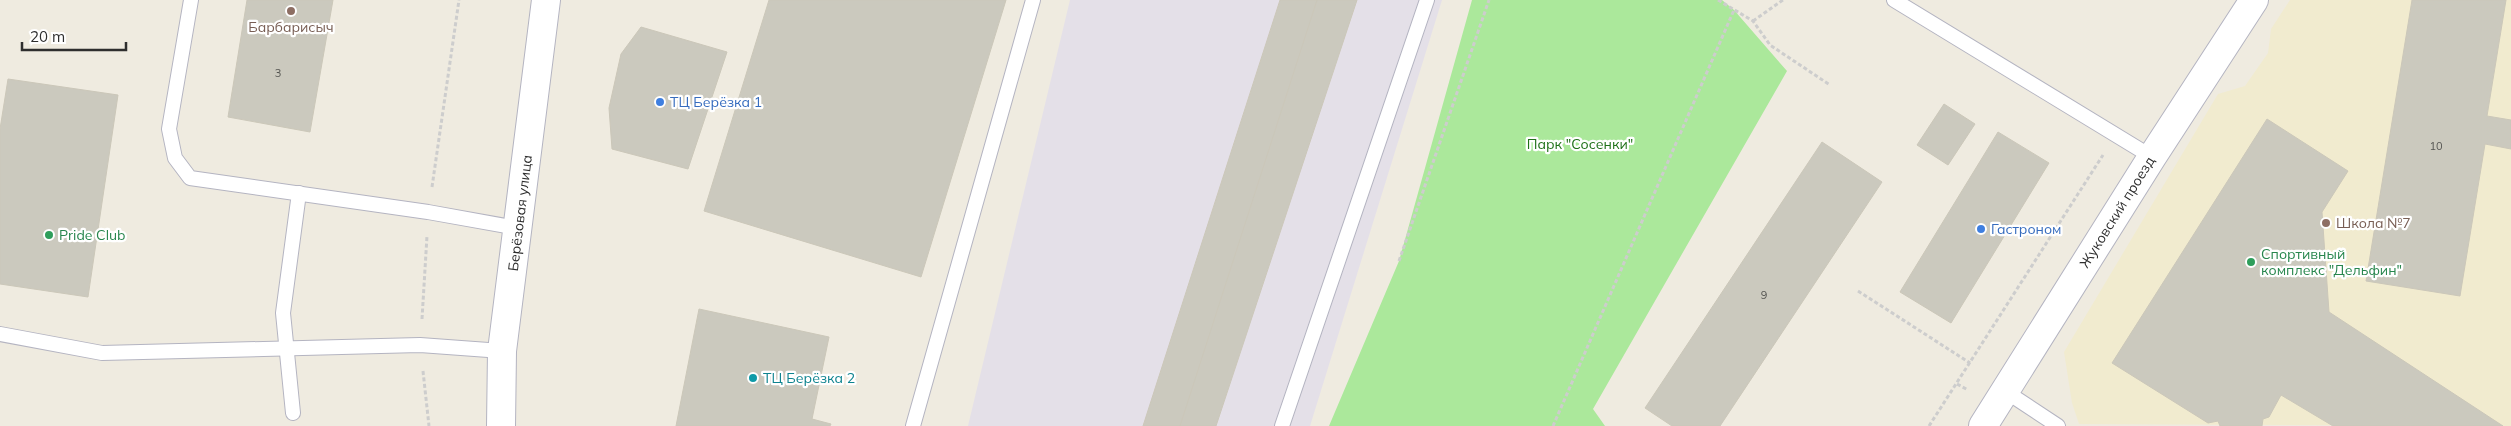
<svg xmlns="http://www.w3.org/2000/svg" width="2511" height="426" viewBox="0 0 2511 426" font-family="Mulish,sans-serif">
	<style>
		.industrial { fill: #e4e0e8 }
		.education { fill: #f1ebcf }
		.green { fill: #abe89b }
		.building { fill: #cbc9be; stroke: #cbc7b9 }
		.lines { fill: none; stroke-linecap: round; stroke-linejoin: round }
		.service-casing { stroke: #b4b4c1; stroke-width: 16 }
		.minor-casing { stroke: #b4b4c1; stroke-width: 30 }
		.tertiary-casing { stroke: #b4b4c1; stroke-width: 30 }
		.path { stroke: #cdcdcd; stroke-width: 3; stroke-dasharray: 4 2.5; stroke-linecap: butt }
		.service { stroke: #fff; stroke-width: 14 }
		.minor { stroke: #fff; stroke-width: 28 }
		.tertiary { stroke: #fff; stroke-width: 28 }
		.education-dot { fill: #8d6e63; stroke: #fff; stroke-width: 2 }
		.shop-dot { fill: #3f7fe0; stroke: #fff; stroke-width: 2 }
		.leisure-dot { fill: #2e9e5b; stroke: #fff; stroke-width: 2 }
		.culture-dot { fill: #0f9aa8; stroke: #fff; stroke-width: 2 }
		.labels { text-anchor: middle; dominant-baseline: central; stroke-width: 4.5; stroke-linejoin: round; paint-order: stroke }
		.number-label { font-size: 11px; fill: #555552 }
		.education-label { font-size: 14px; fill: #785e54; stroke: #fff }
		.shop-label { font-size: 14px; fill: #366cbe; stroke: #fff; text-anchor: start }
		.park-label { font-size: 14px; fill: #1f7118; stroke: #fff }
		.street-label { font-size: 14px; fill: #2e2e2e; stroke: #fff }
		.leisure-label { font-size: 14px; fill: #27864d; stroke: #fff; text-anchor: start }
		.culture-label { font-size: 14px; fill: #0d838f; stroke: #fff; text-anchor: start }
	</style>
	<rect width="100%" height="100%" fill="#efebe0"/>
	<path class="industrial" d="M 1070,0 L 1442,0 L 1310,426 L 968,426 Z"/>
	<path class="education" d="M 2290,0 L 2511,0 L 2511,426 L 2079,424 L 2072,403 L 2064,352 L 2218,94 L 2245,86 L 2268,53 L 2271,29 Z"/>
	<path class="green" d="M 1472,0 L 1722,0 L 1734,10 L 1787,71 L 1593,409 L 1605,426 L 1329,426 L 1399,261 Z"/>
	<g class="building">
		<path d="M 247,0 L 333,0 L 310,132 L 228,117 Z"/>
		<path d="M 769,0 L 1006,0 L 921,277 L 704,211 Z"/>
		<path d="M 1280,0 L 1319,0 L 1182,426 L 1143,426 Z"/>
		<path d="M 1317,0 L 1357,0 L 1216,426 L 1180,426 Z"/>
		<path d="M 2412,0 L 2506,0 L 2487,116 L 2511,120 L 2511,149 L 2485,144 L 2460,296 L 2366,281 Z"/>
		<path d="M 641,27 L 727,52 L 688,169 L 612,149 L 609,108 L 621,54 Z"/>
		<path d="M 8,79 L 118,95 L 88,297 L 0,284 L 0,129 Z"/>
		<path d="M 1944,104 L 1975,124 L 1948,165 L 1917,145 Z"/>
		<path d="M 2267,119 L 2348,171 L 2322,212 L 2329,312 L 2503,426 L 2333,426 L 2281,395 L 2269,417 L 2263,419 L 2262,426 L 2220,426 L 2218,421 L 2208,423 L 2112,363 Z"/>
		<path d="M 1998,132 L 2049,163 L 1951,323 L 1900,292 Z"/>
		<path d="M 1822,142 L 1882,182 L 1720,426 L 1672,426 L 1645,408 Z"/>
		<path d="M 699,309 L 829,337 L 812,419 L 831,424 L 830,426 L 676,426 Z"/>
	</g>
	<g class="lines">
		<g class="service-casing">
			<g id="service">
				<path d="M 191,0 L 169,129 L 175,158 L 190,178 L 428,212 L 517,228"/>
				<path d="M 1894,0 L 2152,157"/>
				<path d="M 0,334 L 102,353 L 420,345 L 502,351"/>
				<path d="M 2005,391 L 2058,426"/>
				<path d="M 293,413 L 283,313 L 299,193"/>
				<path d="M 913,426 L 1033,0"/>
				<path d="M 1282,426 L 1427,0"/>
			</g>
		</g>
		<g class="minor-casing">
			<path id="minor" d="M 1983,426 L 2152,157 L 2254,0"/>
		</g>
		<g class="tertiary-casing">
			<path id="tertiary" d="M 501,426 L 502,351 L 546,0"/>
		</g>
		<g class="path">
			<path d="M 1718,0 L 1753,21 L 1770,45 L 1830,85"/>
			<path d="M 1753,21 L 1783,0"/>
			<path d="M 432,187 L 459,0"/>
			<path d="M 1399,261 L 1489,0"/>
			<path d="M 1858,291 L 1970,363"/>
			<path d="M 422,319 L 427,236"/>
			<path d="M 423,371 L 429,426"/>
			<path d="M 1957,384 L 1968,390"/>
			<path d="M 1553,426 L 1734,10"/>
			<path d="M 1929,426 L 2103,155"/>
		</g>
		<use href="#service" class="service"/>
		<use href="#minor" class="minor"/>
		<use href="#tertiary" class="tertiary"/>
	</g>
	<g class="education-dot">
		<circle cx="291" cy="11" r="5"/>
		<circle cx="2326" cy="223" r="5"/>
	</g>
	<g class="shop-dot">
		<circle cx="660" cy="102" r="5"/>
		<circle cx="1981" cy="229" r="5"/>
	</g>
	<g class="leisure-dot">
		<circle cx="49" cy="235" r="5"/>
		<circle cx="2251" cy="262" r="5"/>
	</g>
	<circle class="culture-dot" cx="753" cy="378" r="5"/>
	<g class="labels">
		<g class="number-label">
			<text x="278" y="73">3</text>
			<text x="2436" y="146">10</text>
			<text x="1764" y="295">9</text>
		</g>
		<g class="education-label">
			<text x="291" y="27">Барбарисыч</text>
			<text x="2336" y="223" text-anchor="start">Школа №7</text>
		</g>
		<g class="shop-label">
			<text x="670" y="102">ТЦ Берёзка 1</text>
			<text x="1991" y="229">Гастроном</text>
		</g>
		<g class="park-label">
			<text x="1580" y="144">Парк "Сосенки"</text>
		</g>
		<g class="street-label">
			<text transform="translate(2117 212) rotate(-58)">Жуковский проезд</text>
			<text transform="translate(520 213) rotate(-83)">Берёзовая улица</text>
		</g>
		<g class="leisure-label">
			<text x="59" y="235">Pride Club</text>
			<text x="2261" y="254">Спортивный<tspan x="2261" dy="16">комплекс "Дельфин"</tspan></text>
		</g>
		<g class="culture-label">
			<text x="763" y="378">ТЦ Берёзка 2</text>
		</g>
	</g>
	<path d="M22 42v8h104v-8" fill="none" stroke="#2e2e2e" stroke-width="2.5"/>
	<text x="30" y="42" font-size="15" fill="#2e2e2e" stroke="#ffffff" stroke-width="4" paint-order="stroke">20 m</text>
</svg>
